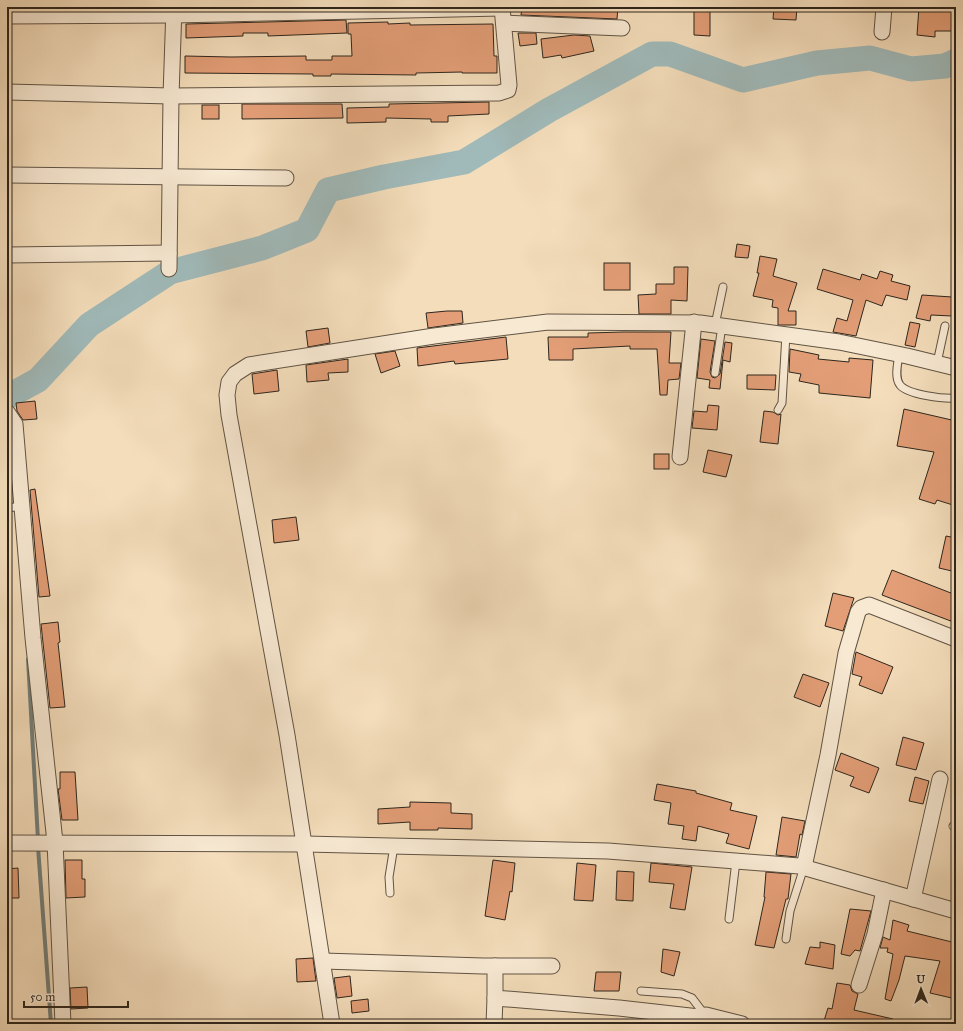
<svg xmlns="http://www.w3.org/2000/svg" width="963" height="1031" viewBox="0 0 963 1031" font-family="'IM FELL Great Primer',serif">
	<style>
		.lines { fill: none; stroke-linecap: round; stroke-linejoin: round }
		.stream { stroke: #727f7b; stroke-width: 4 }
		.river { stroke: #a0baba; stroke-width: 25 }
		.building { fill: #e39e77; stroke: #2e261d }
		.service-casing { stroke: #605444; stroke-width: 9 }
		.minor-casing { stroke: #605444; stroke-width: 17 }
		.service { stroke: #f8e9d3; stroke-width: 7 }
		.minor { stroke: #f8e9d3; stroke-width: 15 }
	</style>
	<rect width="100%" height="100%" fill="#f4ddbb"/>
	<filter id="stains"><feTurbulence type="fractalNoise" baseFrequency=".005" numOctaves="4"/><feColorMatrix values="0 0 0 0 .2 0 0 0 0 .09 0 0 0 0 .02 0 0 0 .5 -.17"/></filter>
	<radialGradient id="worn" r=".72"><stop offset=".6" stop-color="#630" stop-opacity="0"/><stop offset="1" stop-color="#630" stop-opacity=".3"/></radialGradient>
	<g class="lines">
		<g class="stream">
			<path d="M 28,659 L 38,840"/>
			<path d="M 38,847 L 51,1024"/>
		</g>
		<path class="river" d="M 7,397 L 38,380 L 89,325 L 170,272 L 262,248 L 307,230 L 328,190 L 384,177 L 464,162 L 549,110 L 652,54 L 670,54 L 743,80 L 817,63 L 870,58 L 911,69 L 945,66 L 956,61"/>
	</g>
	<g class="building">
		<path d="M 522,7 L 618,7 L 617,19 L 521,15 Z"/>
		<path d="M 694,7 L 710,7 L 710,36 L 694,35 Z"/>
		<path d="M 774,7 L 797,7 L 796,20 L 773,19 Z"/>
		<path d="M 919,7 L 956,7 L 956,31 L 935,31 L 935,37 L 917,35 Z"/>
		<path d="M 346,20 L 347,33 L 268,36 L 268,33 L 243,33 L 243,36 L 186,38 L 186,24 Z"/>
		<path d="M 388,22 L 388,24 L 410,23 L 410,25 L 493,24 L 494,56 L 497,56 L 497,73 L 462,73 L 462,72 L 416,73 L 416,75 L 331,74 L 331,76 L 313,76 L 313,74 L 185,73 L 185,56 L 231,57 L 306,56 L 306,60 L 332,60 L 332,56 L 352,56 L 351,34 L 348,34 L 348,23 Z"/>
		<path d="M 518,33 L 536,33 L 537,44 L 520,46 Z"/>
		<path d="M 574,35 L 590,36 L 594,51 L 562,58 L 561,55 L 543,58 L 541,39 Z"/>
		<path d="M 489,102 L 489,114 L 448,116 L 448,122 L 431,122 L 431,119 L 386,118 L 386,122 L 347,123 L 347,108 L 389,107 L 389,104 Z"/>
		<path d="M 242,104 L 342,104 L 343,118 L 242,119 Z"/>
		<rect x="202" y="105" width="17" height="14"/>
		<path d="M 737,244 L 750,246 L 748,258 L 735,257 Z"/>
		<path d="M 760,256 L 777,259 L 773,276 L 797,283 L 788,311 L 796,311 L 796,325 L 778,325 L 778,308 L 772,307 L 773,300 L 753,296 L 759,273 L 757,273 Z"/>
		<rect x="604" y="263" width="26" height="27"/>
		<path d="M 674,267 L 688,267 L 687,301 L 671,300 L 671,314 L 639,314 L 638,295 L 656,294 L 656,284 L 674,284 Z"/>
		<path d="M 823,269 L 860,280 L 862,274 L 877,279 L 880,271 L 893,275 L 891,281 L 910,286 L 907,300 L 886,295 L 882,306 L 866,300 L 856,336 L 833,332 L 837,318 L 847,321 L 853,300 L 817,289 Z"/>
		<path d="M 922,295 L 952,297 L 952,316 L 931,315 L 930,321 L 916,318 Z"/>
		<path d="M 447,311 L 462,311 L 463,323 L 428,328 L 426,313 Z"/>
		<path d="M 910,322 L 920,324 L 915,347 L 905,345 Z"/>
		<path d="M 328,328 L 330,343 L 308,347 L 306,331 Z"/>
		<path d="M 623,332 L 671,332 L 669,363 L 681,363 L 679,379 L 668,380 L 667,395 L 660,395 L 657,349 L 630,349 L 630,346 L 573,349 L 573,360 L 549,360 L 548,337 L 588,337 L 588,333 Z"/>
		<path d="M 506,337 L 508,359 L 455,364 L 454,361 L 418,366 L 417,348 Z"/>
		<path d="M 701,339 L 715,341 L 710,372 L 712,377 L 715,378 L 720,374 L 725,342 L 732,343 L 730,362 L 723,360 L 720,389 L 709,388 L 710,380 L 697,378 Z"/>
		<path d="M 790,349 L 819,355 L 818,359 L 849,362 L 849,358 L 873,360 L 870,398 L 819,393 L 819,385 L 799,381 L 801,374 L 789,372 Z"/>
		<path d="M 395,351 L 400,366 L 381,373 L 375,354 Z"/>
		<path d="M 348,359 L 348,372 L 328,373 L 329,380 L 307,382 L 306,365 Z"/>
		<path d="M 277,370 L 279,391 L 254,394 L 252,374 Z"/>
		<path d="M 747,375 L 776,375 L 775,390 L 747,389 Z"/>
		<path d="M 35,401 L 37,419 L 23,420 L 17,411 L 16,403 Z"/>
		<path d="M 708,405 L 719,406 L 717,430 L 692,428 L 694,411 L 707,412 Z"/>
		<path d="M 904,409 L 956,421 L 956,506 L 937,500 L 935,504 L 919,499 L 934,452 L 897,446 Z"/>
		<path d="M 764,411 L 773,412 L 778,415 L 781,414 L 778,444 L 760,442 Z"/>
		<path d="M 708,450 L 732,455 L 726,477 L 703,472 Z"/>
		<rect x="654" y="454" width="15" height="15"/>
		<path d="M 35,489 L 50,596 L 39,597 L 30,490 Z"/>
		<path d="M 296,517 L 299,540 L 274,543 L 272,520 Z"/>
		<path d="M 946,536 L 956,538 L 956,572 L 939,568 Z"/>
		<path d="M 892,570 L 956,595 L 956,623 L 882,595 Z"/>
		<path d="M 833,593 L 854,598 L 843,631 L 825,626 Z"/>
		<path d="M 58,622 L 60,642 L 58,643 L 65,707 L 50,708 L 41,624 Z"/>
		<path d="M 856,652 L 893,667 L 882,694 L 859,685 L 862,677 L 852,674 Z"/>
		<path d="M 803,674 L 829,683 L 820,707 L 794,697 Z"/>
		<path d="M 903,737 L 924,743 L 916,770 L 896,765 Z"/>
		<path d="M 841,753 L 879,768 L 869,793 L 850,786 L 854,777 L 835,770 Z"/>
		<path d="M 60,772 L 75,772 L 78,820 L 62,820 L 58,789 L 60,789 Z"/>
		<path d="M 915,777 L 929,781 L 923,804 L 909,801 Z"/>
		<path d="M 657,784 L 696,791 L 696,793 L 732,803 L 730,810 L 757,816 L 749,849 L 726,843 L 729,834 L 698,826 L 696,841 L 682,839 L 684,826 L 668,824 L 671,803 L 654,800 Z"/>
		<path d="M 410,802 L 451,803 L 451,813 L 472,814 L 472,829 L 438,828 L 438,830 L 410,830 L 410,822 L 378,824 L 378,809 L 410,807 Z"/>
		<path d="M 782,817 L 805,821 L 802,835 L 800,834 L 796,857 L 776,855 Z"/>
		<path d="M 65,860 L 82,860 L 82,879 L 85,879 L 85,897 L 66,898 Z"/>
		<path d="M 493,860 L 515,863 L 512,892 L 510,891 L 505,920 L 485,916 Z"/>
		<path d="M 577,863 L 596,865 L 593,901 L 574,900 Z"/>
		<path d="M 651,863 L 692,867 L 685,910 L 670,908 L 674,884 L 649,882 Z"/>
		<path d="M 18,868 L 19,898 L 7,898 L 7,869 Z"/>
		<path d="M 617,871 L 634,872 L 633,901 L 616,900 Z"/>
		<path d="M 766,872 L 791,874 L 788,899 L 786,899 L 774,948 L 755,945 L 765,897 L 764,897 Z"/>
		<path d="M 850,909 L 871,911 L 860,951 L 855,950 L 850,956 L 841,954 Z"/>
		<path d="M 893,920 L 909,925 L 907,931 L 956,943 L 956,999 L 930,993 L 940,961 L 905,956 L 899,980 L 891,1001 L 885,999 L 893,954 L 887,952 L 888,948 L 880,948 L 883,937 L 890,940 Z"/>
		<path d="M 820,942 L 835,945 L 833,969 L 805,964 L 810,947 L 820,948 Z"/>
		<path d="M 663,949 L 680,952 L 674,976 L 661,972 Z"/>
		<path d="M 313,958 L 316,981 L 297,982 L 296,959 Z"/>
		<path d="M 596,972 L 621,972 L 619,991 L 594,991 Z"/>
		<path d="M 350,976 L 352,996 L 337,998 L 334,978 Z"/>
		<path d="M 837,983 L 850,985 L 852,991 L 858,994 L 854,1010 L 893,1019 L 893,1024 L 823,1024 L 828,1008 L 832,1009 Z"/>
		<path d="M 87,987 L 88,1008 L 71,1009 L 70,988 Z"/>
		<path d="M 368,999 L 369,1011 L 352,1013 L 351,1001 Z"/>
	</g>
	<g class="lines">
		<g class="service-casing">
			<g id="service">
				<path d="M 715,325 L 723,287"/>
				<path d="M 899,354 C 898,363 894,377 900,385 C 908,395 944,399 956,398"/>
				<path d="M 937,363 L 945,326"/>
				<path d="M 715,373 L 722,326"/>
				<path d="M 778,410 L 782,403 L 786,334"/>
				<path d="M 7,508 L 22,506"/>
				<path d="M 953,826 L 956,827"/>
				<path d="M 390,893 L 389,877 L 394,846"/>
				<path d="M 729,919 L 736,861"/>
				<path d="M 786,939 L 790,911 L 804,867"/>
				<path d="M 641,991 L 682,994 L 692,998 L 705,1015"/>
			</g>
		</g>
		<g class="minor-casing">
			<g id="minor">
				<path d="M 7,16 L 174,15 L 502,8"/>
				<path d="M 504,23 L 622,28"/>
				<path d="M 882,32 L 884,7"/>
				<path d="M 7,92 L 171,96 L 499,93 L 508,90 L 509,85 L 502,7"/>
				<path d="M 7,175 L 286,178"/>
				<path d="M 7,255 L 169,253"/>
				<path d="M 169,269 L 171,96 L 174,7"/>
				<path d="M 7,412 L 15,424 L 33,638 L 55,842 L 63,1024"/>
				<path d="M 680,457 L 694,322"/>
				<path d="M 7,843 L 305,844 L 608,851 L 799,866 L 956,911"/>
				<path d="M 804,867 L 828,755 L 846,653 L 858,612 L 861,608 L 869,605 L 956,639"/>
				<path d="M 913,899 L 940,779"/>
				<path d="M 323,961 L 483,966 L 552,966"/>
				<path d="M 495,966 L 495,998 L 619,1008 L 699,1017 L 706,1015 L 742,1024"/>
				<path d="M 859,985 L 875,934 L 884,890"/>
				<path d="M 332,1024 L 287,735 L 229,415 L 227,395 L 229,382 L 235,374 L 249,365 L 434,336 L 548,322 L 700,323 L 839,342 L 907,356 L 956,368"/>
				<path d="M 494,1024 L 495,998"/>
			</g>
		</g>
		<use href="#service" class="service"/>
		<use href="#minor" class="minor"/>
	</g>
	<rect width="963" height="1031" fill="none" stroke="#f4ddbb" stroke-width="24"/>
	<rect x="8" y="8" width="947" height="1015" fill="none" stroke="#2e261d" stroke-width="2"/>
	<rect x="12" y="12" width="939" height="1007" fill="none" stroke="#2e261d"/>
	<g transform="translate(921 989) rotate(359)" stroke="#f8e9d3" stroke-width="3" paint-order="stroke">
	<path d="M0-3L7 15L0 10L-7 15Z" fill="#2e261d"/>
	<text y="-6" font-size="11" font-weight="bold" text-anchor="middle" fill="#2e261d">U</text>
	</g>
	<path d="M24 1001v6h104v-6" fill="none" stroke="#2e261d" stroke-width="2"/>
	<text x="30" y="1001" font-size="12" fill="#2e261d" stroke="#f8e9d3" stroke-width="3" paint-order="stroke">50 m</text>
	<rect width="100%" height="100%" filter="url(#stains)"/>
	<rect width="100%" height="100%" fill="url(#worn)"/>
</svg>
